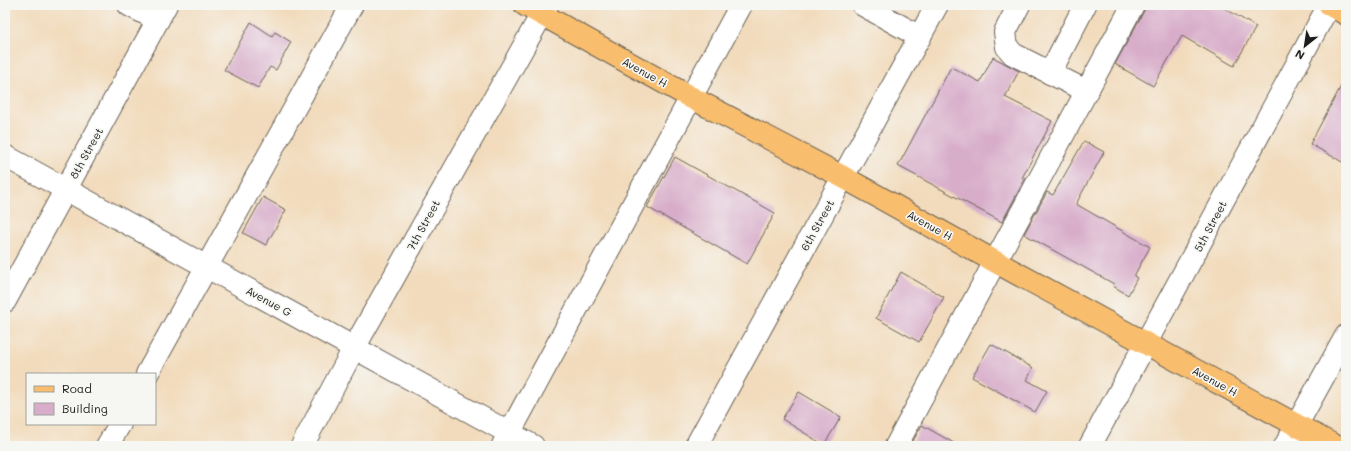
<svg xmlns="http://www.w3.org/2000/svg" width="1351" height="451" viewBox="0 0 1351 451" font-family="Mali,sans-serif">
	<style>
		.building { fill: #d8adca }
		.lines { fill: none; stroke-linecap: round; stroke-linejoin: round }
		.minor-casing { stroke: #675f54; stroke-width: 24 }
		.major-casing { stroke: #675f54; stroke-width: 24 }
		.minor { stroke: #fff; stroke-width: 22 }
		.major { stroke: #f9be6d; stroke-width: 22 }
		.labels { text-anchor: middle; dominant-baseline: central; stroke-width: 3.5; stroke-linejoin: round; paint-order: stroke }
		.street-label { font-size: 11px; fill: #1c1c1c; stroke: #f6f6f2 }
	</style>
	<rect width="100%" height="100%" fill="#f6f6f2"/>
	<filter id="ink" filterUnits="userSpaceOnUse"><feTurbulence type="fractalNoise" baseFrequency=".025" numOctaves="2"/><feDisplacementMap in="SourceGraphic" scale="8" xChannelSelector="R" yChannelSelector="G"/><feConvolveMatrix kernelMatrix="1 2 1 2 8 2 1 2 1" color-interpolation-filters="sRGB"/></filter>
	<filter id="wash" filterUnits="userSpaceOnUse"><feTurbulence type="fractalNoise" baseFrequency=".012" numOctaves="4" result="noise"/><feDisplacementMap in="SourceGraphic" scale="16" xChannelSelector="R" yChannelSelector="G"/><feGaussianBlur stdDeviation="0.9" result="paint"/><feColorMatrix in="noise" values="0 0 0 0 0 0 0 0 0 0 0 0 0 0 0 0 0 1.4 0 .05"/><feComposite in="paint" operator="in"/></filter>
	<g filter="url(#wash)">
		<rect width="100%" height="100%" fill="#f2dbbc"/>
		<g id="blocks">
			<g class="building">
				<path d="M 1145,5 L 1219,5 L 1256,27 L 1234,66 L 1182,36 L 1153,86 L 1115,64 L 1144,11 Z"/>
				<path d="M 251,22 L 272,36 L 275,32 L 291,42 L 276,70 L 270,67 L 258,88 L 224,70 Z"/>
				<path d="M 993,57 L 1019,71 L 1005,97 L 1052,121 L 1022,178 L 1025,179 L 1002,222 L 898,166 L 951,67 L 980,82 Z"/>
				<path d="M 1346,77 L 1346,164 L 1310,144 Z"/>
				<path d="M 1084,141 L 1104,152 L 1076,204 L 1150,247 L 1134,276 L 1137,278 L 1128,295 L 1113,286 L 1114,284 L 1024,234 L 1047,192 L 1053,195 Z"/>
				<path d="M 675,157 L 775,213 L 747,264 L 647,207 Z"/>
				<path d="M 263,197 L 286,210 L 266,245 L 243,233 Z"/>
				<path d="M 901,272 L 944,297 L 919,342 L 876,318 Z"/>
				<path d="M 991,344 L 1033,368 L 1027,380 L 1047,391 L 1035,412 L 972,377 Z"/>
				<path d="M 799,392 L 841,417 L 824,445 L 782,419 Z"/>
				<path d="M 922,425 L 959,446 L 910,446 Z"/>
			</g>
		</g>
	</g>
	<g filter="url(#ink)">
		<use href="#blocks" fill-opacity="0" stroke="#675f54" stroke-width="1"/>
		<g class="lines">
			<g class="minor-casing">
				<g id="minor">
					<path d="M 129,5 L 158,20"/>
					<path d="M 863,5 L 920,37"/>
					<path d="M 1019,5 L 1005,32 L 1007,47 L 1013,54 L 1086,91"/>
					<path d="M 1050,73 L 1085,5"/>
					<path d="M 5,156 L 533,446"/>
					<path d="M 5,301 L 166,5"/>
					<path d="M 147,374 L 352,5"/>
					<path d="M 503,445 L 741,5"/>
					<path d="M 107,446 L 120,424"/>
					<path d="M 302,446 L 354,348 L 547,5"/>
					<path d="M 696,446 L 937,5"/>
					<path d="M 896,446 L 1133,5"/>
					<path d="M 1090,446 L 1329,5"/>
					<path d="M 1285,446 L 1346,336"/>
				</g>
			</g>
			<g class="major-casing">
				<g id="major">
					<path d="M 525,5 L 690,97 L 843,177 L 994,261 L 1335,446"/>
					<path d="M 1330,5 L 1346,14"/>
				</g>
			</g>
			<use href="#minor" class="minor"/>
			<use href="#major" class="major"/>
		</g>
	</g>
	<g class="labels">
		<g class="street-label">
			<text transform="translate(645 72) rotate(29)">Avenue H</text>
			<text transform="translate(86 153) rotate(-61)">8th Street</text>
			<text transform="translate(423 225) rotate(-61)">7th Street</text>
			<text transform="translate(817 225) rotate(-61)">6th Street</text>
			<text transform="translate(930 225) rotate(29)">Avenue H</text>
			<text transform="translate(1210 226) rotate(-62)">5th Street</text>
			<text transform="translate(269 301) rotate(29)">Avenue G</text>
			<text transform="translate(1215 381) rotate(29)">Avenue H</text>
		</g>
	</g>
	<rect width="1351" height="451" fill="none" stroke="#f6f6f2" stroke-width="20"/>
	<rect x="26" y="373" width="130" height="52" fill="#f6f6f2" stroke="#9f9f9c"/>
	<rect x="34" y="386" width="20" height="6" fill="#f9be6d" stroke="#9f9f9c"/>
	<text x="62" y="393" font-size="12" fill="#1c1c1c">Road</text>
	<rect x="34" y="403" width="20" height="12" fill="#d8adca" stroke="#9f9f9c"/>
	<text x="62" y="413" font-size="12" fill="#1c1c1c">Building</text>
	<g transform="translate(1305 46) rotate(210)" stroke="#f6f6f2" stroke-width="3" paint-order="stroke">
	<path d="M0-3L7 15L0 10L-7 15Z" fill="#1c1c1c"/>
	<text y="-6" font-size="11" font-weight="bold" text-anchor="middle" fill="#1c1c1c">N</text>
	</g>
</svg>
